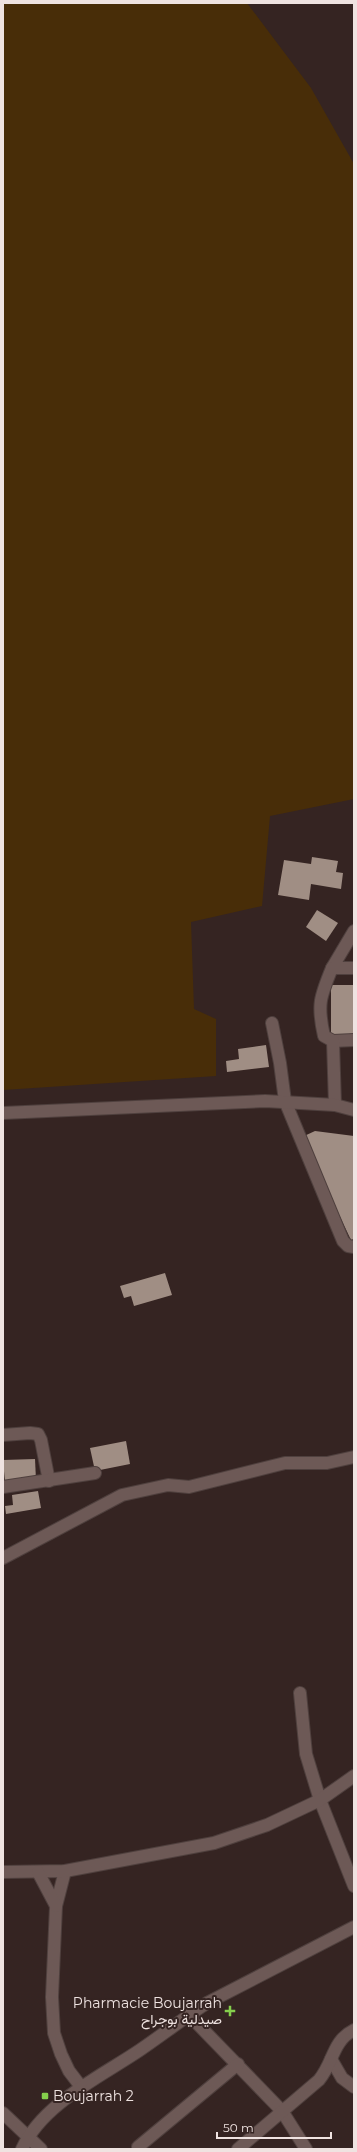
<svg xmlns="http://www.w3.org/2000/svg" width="357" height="2152" viewBox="0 0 357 2152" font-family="Montserrat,Vazirmatn,sans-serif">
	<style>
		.green { fill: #482d08 }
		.building { fill: #a08e84 }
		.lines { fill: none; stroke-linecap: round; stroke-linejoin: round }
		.street-casing { stroke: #4f403e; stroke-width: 14 }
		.secondary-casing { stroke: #4f403e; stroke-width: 14 }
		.street { stroke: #6d5956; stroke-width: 12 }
		.secondary { stroke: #6d5956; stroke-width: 12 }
		.poi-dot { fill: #85cf4c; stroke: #352422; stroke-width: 1.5 }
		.labels { text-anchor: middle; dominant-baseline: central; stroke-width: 4; stroke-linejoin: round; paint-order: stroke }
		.poi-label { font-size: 14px; fill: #efe3e1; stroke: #352422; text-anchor: end }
	</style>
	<rect width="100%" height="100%" fill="#352422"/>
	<path class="green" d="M 3,3 L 247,3 L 311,88 L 354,164 L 354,799 L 270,816 L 262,906 L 191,922 L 194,1009 L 216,1019 L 216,1076 L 3,1090 Z"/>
	<g class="building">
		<path d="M 312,857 L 338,861 L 336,872 L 343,873 L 341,889 L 311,884 L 309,900 L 278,895 L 284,860 L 311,864 Z"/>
		<path d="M 317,910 L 338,923 L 326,941 L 306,927 Z"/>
		<rect x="331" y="985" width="23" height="49"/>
		<path d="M 266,1045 L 269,1067 L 227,1072 L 226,1061 L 239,1059 L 238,1049 Z"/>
		<path d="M 315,1131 L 354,1136 L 354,1239 L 351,1240 L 302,1137 Z"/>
		<path d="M 165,1273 L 172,1295 L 134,1306 L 131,1296 L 124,1298 L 120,1286 Z"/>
		<path d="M 126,1441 L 130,1464 L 95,1471 L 90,1448 Z"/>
		<path d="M 35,1459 L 36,1480 L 5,1482 L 3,1460 Z"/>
		<path d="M 38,1491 L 41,1508 L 6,1514 L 5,1506 L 13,1505 L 12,1495 Z"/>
	</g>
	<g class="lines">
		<g class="street-casing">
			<g id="street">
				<path d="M 332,968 L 354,931"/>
				<path d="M 272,1023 L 280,1063 L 285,1101 L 343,1241 L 348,1246 L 354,1247"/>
				<path d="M 333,1041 L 354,1040"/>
				<path d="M 335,1105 L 333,1041 L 324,1036 C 317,1005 320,997 332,968 L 354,968"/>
				<path d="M 3,1435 L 30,1433 L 38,1434 L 41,1440 L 49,1481"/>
				<path d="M 3,1487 L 95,1473"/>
				<path d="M 3,1558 L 122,1495 L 168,1485 L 189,1487 L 285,1463 L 327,1463 L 354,1457"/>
				<path d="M 300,1693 L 306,1754 L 320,1800 L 354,1886"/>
				<path d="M 65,1871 L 56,1906 L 52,1997 L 54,2033 L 61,2054 L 69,2071 L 82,2088"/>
				<path d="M 3,1872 L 65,1871 L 214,1843 L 267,1825 L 320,1800 L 354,1776"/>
				<path d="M 38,1872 L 56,1906"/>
				<path d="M 189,2015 L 282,2111 L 306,2149"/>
				<path d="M 331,2059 L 342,2078 L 354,2087"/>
				<path d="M 3,2113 L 41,2149"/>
				<path d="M 138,2147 L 238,2064"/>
				<path d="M 238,2149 L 319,2080 C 334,2062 332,2041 354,2030"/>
			</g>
		</g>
		<g class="secondary-casing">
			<g id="secondary">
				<path d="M 3,1113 L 265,1101 L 335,1105 L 354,1110"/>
				<path d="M 22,2149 C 42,2104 100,2077 140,2050 C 162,2035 184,2018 207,2003 L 354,1927"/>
			</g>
		</g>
		<use href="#street" class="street"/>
		<use href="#secondary" class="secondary"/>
	</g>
	<g class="poi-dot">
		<path d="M228 2005h4v4h4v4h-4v4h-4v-4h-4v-4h4z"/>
		<rect x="41" y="2092" width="8" height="8" rx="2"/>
	</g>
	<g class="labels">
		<g class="poi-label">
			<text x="222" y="2003">Pharmacie Boujarrah<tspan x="222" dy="16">صيدلية بوجراح</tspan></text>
			<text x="53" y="2096" text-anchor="start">Boujarrah 2</text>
		</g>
	</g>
	<rect width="357" height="2152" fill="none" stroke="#efe3e1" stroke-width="8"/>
	<path d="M217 2132v6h114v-6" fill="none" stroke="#efe3e1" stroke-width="2"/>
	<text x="223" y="2132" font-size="12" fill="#efe3e1" stroke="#352422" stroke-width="3" paint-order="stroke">50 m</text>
</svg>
